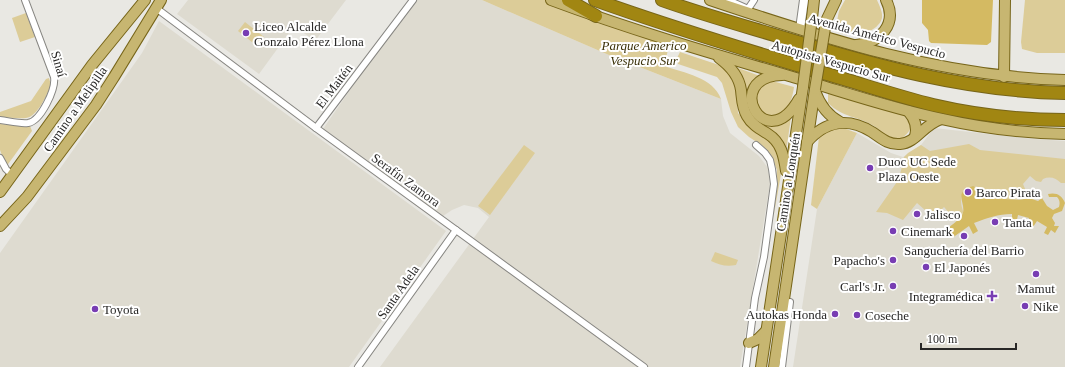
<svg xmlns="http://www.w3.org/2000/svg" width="1065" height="367" viewBox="0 0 1065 367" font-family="Georgia,serif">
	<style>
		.built { fill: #dedbd0 }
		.green { fill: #dccc98 }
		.water { fill: #d4ba62 }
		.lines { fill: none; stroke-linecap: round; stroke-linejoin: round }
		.minor-casing { stroke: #878682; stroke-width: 8 }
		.tertiary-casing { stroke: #878682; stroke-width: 10 }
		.primary-casing { stroke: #776519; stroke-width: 12 }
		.motorway-casing { stroke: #776519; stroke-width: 14 }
		.minor { stroke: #fff; stroke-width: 6 }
		.tertiary { stroke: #fff; stroke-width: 8 }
		.primary { stroke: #c7b671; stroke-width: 10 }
		.motorway { stroke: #a18612; stroke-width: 12 }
		.primary-bridge-casing { stroke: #776519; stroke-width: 12; stroke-linecap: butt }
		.primary-bridge { stroke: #c7b671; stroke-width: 10 }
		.poi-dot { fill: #783db3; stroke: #fff; stroke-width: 1.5 }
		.labels { text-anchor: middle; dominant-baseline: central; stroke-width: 4; stroke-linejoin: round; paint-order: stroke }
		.poi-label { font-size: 13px; fill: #282726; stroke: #fff; text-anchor: start }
		.street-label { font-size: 13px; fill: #282726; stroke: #fff }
		.park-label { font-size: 13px; font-style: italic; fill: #3a3008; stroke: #fff }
	</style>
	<rect width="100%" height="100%" fill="#e9e8e3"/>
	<g class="built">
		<path d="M 188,0 L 346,0 L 315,41 L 294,26 L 259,74 L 177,14 Z"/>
		<path d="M 412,0 L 482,0 L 609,55 L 721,99 L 723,116 L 730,133 L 759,156 L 768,168 L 770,184 L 740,367 L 380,367 L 489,217 L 478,208 L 464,205 L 452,210 L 443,216 L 323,129 Z"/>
		<path d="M 159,21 L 446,231 L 349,367 L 0,367 L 0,253 L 142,53 Z"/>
		<path d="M 934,128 L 1035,139 L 1065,141 L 1065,367 L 793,367 L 817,209 L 857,133 L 891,153 L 903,157 L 921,145 Z"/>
	</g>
	<g class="green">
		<path d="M 482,0 L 547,0 L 669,46 L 664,66 C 684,73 713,77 721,99 L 609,55 Z"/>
		<path d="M 845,0 L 877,0 C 879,5 883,12 882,18 C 879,30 861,36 851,35 C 845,35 840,33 835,31 L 839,11 Z"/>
		<path d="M 1025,0 L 1065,0 L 1065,53 L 1037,53 L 1022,49 L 1021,42 Z"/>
		<path d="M 26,13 L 35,37 L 20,42 L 12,18 Z"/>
		<path d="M 245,22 L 264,37 L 257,46 L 238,31 Z"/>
		<path d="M 680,52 L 722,66 L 730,76 L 736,89 L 738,113 L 748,126 L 766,138 L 774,146 L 779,157 L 781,174 L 774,214 L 777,170 L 771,156 L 763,146 L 749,137 L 738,127 L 731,112 L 722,83 L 717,77 L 678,64 L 677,58 Z"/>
		<path d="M 738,68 L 760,76 L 749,93 L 772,125 L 780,124 L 791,117 L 786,152 L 749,116 L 736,69 Z"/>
		<path d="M 49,78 L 51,85 C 47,95 37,117 26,118 C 18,119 8,117 0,117 L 0,112 L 31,101 L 46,79 Z"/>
		<path d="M 772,81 L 794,87 C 791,111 775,130 756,105 C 757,91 758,87 772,81 Z"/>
		<path d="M 828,93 L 903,115 L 910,123 L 910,130 C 906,135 902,140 895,140 C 886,139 881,130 874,126 C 858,116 843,118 828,103 Z"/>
		<path d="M 0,124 L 30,126 L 32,131 L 6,167 L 0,150 Z"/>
		<path d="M 838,126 L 857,133 L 817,209 L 811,205 L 819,137 L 824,132 Z"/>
		<path d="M 969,144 L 980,150 L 1065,159 L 1065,183 L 1061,183 C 1056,178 1050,176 1043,179 L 1041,182 L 1036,181 L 1030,176 L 1023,184 L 1029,198 C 1015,200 1008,202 995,193 C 983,198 984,188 975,186 C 971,186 966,189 963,191 C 962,194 961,198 961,201 C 961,212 968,210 956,221 L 944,207 L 934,218 L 917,203 L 903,220 L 887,213 L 876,212 L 899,179 L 904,157 L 908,153 L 921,145 L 930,151 Z"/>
		<path d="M 524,145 L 535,153 L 490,215 L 478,206 Z"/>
		<path d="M 715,252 L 738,260 L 736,265 C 726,267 720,265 711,261 Z"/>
	</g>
	<g class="water">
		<path d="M 922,0 L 993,0 L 991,42 L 987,45 L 931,43 L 929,41 L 928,30 L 922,23 Z"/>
		<path d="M 973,186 C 982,188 985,198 995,193 L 1005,199 L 1019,200 L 1029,198 L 1038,201 L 1042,198 L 1047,206 L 1053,210 L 1059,207 C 1060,203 1060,200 1057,197 L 1049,197 L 1048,194 C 1056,192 1062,195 1065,203 L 1062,211 L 1054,214 L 1052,218 L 1055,223 L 1054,226 L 1059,226 L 1055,233 L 1051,230 L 1048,235 L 1044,233 L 1047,227 L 1037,221 L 1033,227 L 1028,225 L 1029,218 L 1018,215 L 1016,224 L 1012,224 L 1012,214 C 998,214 987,218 974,223 L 978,231 L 973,234 L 969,226 L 952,238 L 945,231 C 950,226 958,221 962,215 C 968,204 951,192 973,186 Z"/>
	</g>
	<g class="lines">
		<g class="minor-casing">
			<g id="minor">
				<path d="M 728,0 L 748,9 L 754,0"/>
				<path d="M 156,8 L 316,128 L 644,367"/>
				<path d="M 0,120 C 9,121 19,124 28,123 C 41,121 56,89 54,77 L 25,0"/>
				<path d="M 316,128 L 413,0"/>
				<path d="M 0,158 L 6,169 L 12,175"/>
				<path d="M 358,367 L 456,230"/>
				<path d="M 746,367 L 755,298 L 764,257 L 774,184 L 772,169 L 770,160 L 765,153 L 756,145"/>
				<path d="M 782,367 L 790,302"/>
			</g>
		</g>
		<g class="tertiary-casing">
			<path id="tertiary" d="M 800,29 L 804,0"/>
		</g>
		<g class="primary-casing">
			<g id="primary">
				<path d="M 551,0 C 631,30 714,54 796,78 C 844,92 893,109 942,119 C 982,128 1024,133 1065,134"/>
				<path d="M 710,0 C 826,39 942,77 1065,80"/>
				<path d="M 812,18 L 814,0"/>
				<path d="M 826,21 L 836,0"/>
				<path d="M 856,45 C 880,43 898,24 886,0"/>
				<path d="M 719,58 C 730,66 739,76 741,90 C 742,99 742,108 747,116 C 752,125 760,129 768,134 C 781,142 784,156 786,171"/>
				<path d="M 782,75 C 721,77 765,159 799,99"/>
				<path d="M 1004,77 L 1005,0"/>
				<path d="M 815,91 C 820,105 827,115 840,122"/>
				<path d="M 908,111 C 915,119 918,127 915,137"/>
				<path d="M 807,142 C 825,121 848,117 872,132 C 881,138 888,145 900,144 C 916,143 923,125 941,119"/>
				<path d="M 0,192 L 92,65 L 145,0"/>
				<path d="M 0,226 L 27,197 L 96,105 L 114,77 L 161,0"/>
				<path d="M 749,343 L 758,339 L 766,331"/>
				<path d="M 761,367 L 803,87"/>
				<path d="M 774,367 L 815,89"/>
			</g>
		</g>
		<g class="motorway-casing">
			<g id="motorway">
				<path d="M 568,0 L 596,16"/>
				<path d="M 595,0 C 670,27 746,50 823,73 C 859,83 896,96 933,105 C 976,115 1021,120 1065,120"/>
				<path d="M 662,0 C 701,14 741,25 781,37 C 876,66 965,91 1065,93"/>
			</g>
		</g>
		<use href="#minor" class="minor"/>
		<use href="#tertiary" class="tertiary"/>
		<use href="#primary" class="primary"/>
		<use href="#motorway" class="motorway"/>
		<g class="primary-bridge-casing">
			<g id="primary-bridge">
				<path d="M 803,87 L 812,18"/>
				<path d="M 815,89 L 826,22"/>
			</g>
		</g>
		<use href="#primary-bridge" class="primary-bridge"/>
	</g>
	<g class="poi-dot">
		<circle cx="246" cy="33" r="4"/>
		<circle cx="870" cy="168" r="4"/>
		<circle cx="968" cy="192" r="4"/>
		<circle cx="917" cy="214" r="4"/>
		<circle cx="995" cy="222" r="4"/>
		<circle cx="893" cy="231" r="4"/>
		<circle cx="964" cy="236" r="4"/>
		<circle cx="893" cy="260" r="4"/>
		<circle cx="926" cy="267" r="4"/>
		<circle cx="1036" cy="274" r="4"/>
		<circle cx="893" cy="286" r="4"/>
		<path d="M990 290h4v4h4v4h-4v4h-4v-4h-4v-4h4z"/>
		<circle cx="1025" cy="306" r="4"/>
		<circle cx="95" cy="309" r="4"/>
		<circle cx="835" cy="314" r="4"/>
		<circle cx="857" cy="315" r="4"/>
	</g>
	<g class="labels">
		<g class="poi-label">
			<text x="254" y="26">Liceo Alcalde<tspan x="254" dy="15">Gonzalo Pérez Llona</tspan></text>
			<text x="878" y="161">Duoc UC Sede<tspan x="878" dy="15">Plaza Oeste</tspan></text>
			<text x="976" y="192">Barco Pirata</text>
			<text x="925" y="214">Jalisco</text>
			<text x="1003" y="222">Tanta</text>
			<text x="901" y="231">Cinemark</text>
			<text x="964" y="250" text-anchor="middle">Sanguchería del Barrio</text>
			<text x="885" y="260" text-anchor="end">Papacho's</text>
			<text x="934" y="267">El Japonés</text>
			<text x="885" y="286" text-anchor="end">Carl's Jr.</text>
			<text x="1036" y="288" text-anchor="middle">Mamut</text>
			<text x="983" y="296" text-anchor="end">Integramédica</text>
			<text x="1033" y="306">Nike</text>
			<text x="103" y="309">Toyota</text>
			<text x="827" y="314" text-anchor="end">Autokas Honda</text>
			<text x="865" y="315">Coseche</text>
		</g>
		<g class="street-label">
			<text transform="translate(877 36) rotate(15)">Avenida Américo Vespucio</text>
			<text transform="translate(831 61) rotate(16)">Autopista Vespucio Sur</text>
			<text transform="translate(59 64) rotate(74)">Sinaí</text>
			<text transform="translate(334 86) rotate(-53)">El Maitén</text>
			<text transform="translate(75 109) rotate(-55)">Camino a Melipilla</text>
			<text transform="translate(406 180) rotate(36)">Serafín Zamora</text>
			<text transform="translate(788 182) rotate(-81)">Camino a Lonquén</text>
			<text transform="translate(398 292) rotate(-55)">Santa Adela</text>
		</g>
		<g class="park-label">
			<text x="644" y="45">Parque Americo<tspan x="644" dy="15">Vespucio Sur</tspan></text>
		</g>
	</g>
	<path d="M921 343v6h95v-6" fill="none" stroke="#282726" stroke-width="2"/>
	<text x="927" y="343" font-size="12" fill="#282726" stroke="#ffffff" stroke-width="3" paint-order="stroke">100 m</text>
</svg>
